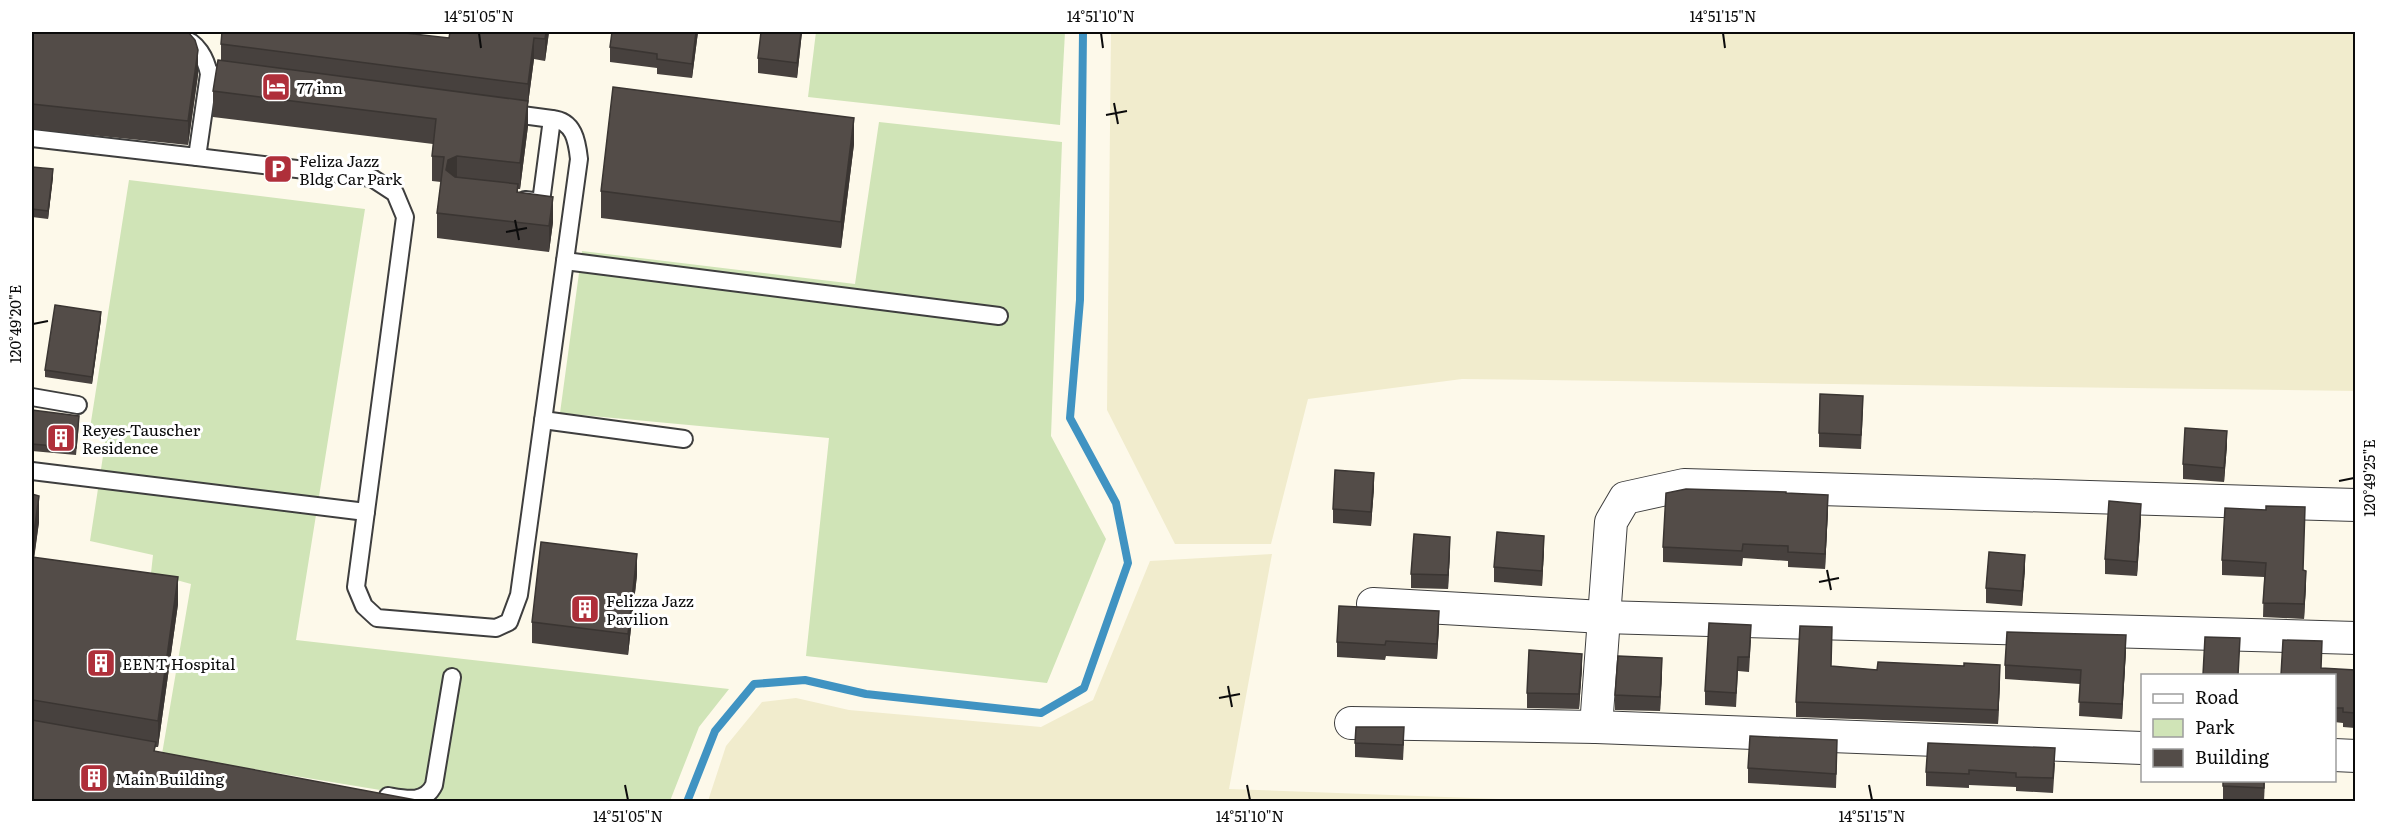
<svg xmlns="http://www.w3.org/2000/svg" width="2387" height="833" viewBox="0 0 2387 833" font-family="Literata,serif">
	<style>
		.farmland { fill: #f1eccd }
		.green { fill: #d0e4b7 }
		.lines { fill: none; stroke-linecap: round; stroke-linejoin: round }
		.stream { stroke: #4093c2; stroke-width: 8 }
		.service-casing { stroke: #3e3e3e; stroke-width: 20 }
		.minor-casing { stroke: #3e3e3e; stroke-width: 34 }
		.service { stroke: #fff; stroke-width: 16 }
		.minor { stroke: #fff; stroke-width: 32 }
		.wall { fill: #47413e }
		.shaded-wall { fill: #3a3532 }
		.building { fill: #534c48; stroke: #3a3532; stroke-width: 1.5 }
		.ticks { fill: none; stroke: #0b0b0b; stroke-width: 2 }
		.labels { text-anchor: middle; dominant-baseline: central; stroke-width: 6; stroke-linejoin: round; paint-order: stroke }
		.poi-label { font-size: 16px; fill: #0b0b0b; stroke: #fff; text-anchor: start }
		.neatline { fill: none; stroke: #0b0b0b; stroke-width: 2 }
		.ticks-label { font-size: 15px; text-anchor: middle; fill: #0b0b0b }
	</style>
	<rect width="100%" height="100%" fill="#fdf9ea"/>
	<g class="farmland">
		<path d="M 1111,32 L 2355,32 L 2355,391 L 1462,379 L 1308,399 L 1271,544 L 1175,544 L 1107,410 Z"/>
		<path d="M 1272,554 L 1229,789 L 1556,801 L 708,801 L 726,746 L 762,702 L 796,698 L 849,710 L 1041,727 L 1093,700 L 1150,561 Z"/>
	</g>
	<g class="green">
		<path d="M 816,32 L 1065,32 L 1060,125 L 808,97 Z"/>
		<path d="M 879,122 L 1062,142 L 1051,436 L 1106,539 L 1047,683 L 806,656 L 829,438 L 560,413 L 582,251 L 855,284 Z"/>
		<path d="M 129,180 L 365,209 L 296,640 L 729,689 L 699,727 L 670,801 L 447,801 L 162,754 L 191,584 L 151,573 L 153,555 L 90,541 L 107,430 L 90,428 Z"/>
	</g>
	<g class="lines">
		<path class="stream" d="M 687,802 L 715,731 L 754,684 L 805,680 L 866,694 L 1041,713 L 1084,688 L 1128,563 L 1116,503 L 1070,418 L 1080,300 L 1083,32"/>
		<g class="service-casing">
			<g id="service">
				<path d="M 209,74 L 238,77"/>
				<path d="M 507,113 L 552,119 L 541,202 L 525,200"/>
				<path d="M 32,138 L 197,157 L 209,74 C 206,59 197,41 181,38"/>
				<path d="M 197,157 L 372,178 L 395,193 L 405,217 L 356,587 L 364,606 L 377,618 L 496,628 L 509,622 L 519,595 L 579,159 C 577,141 574,121 552,119"/>
				<path d="M 565,261 L 999,316"/>
				<path d="M 32,397 L 78,405"/>
				<path d="M 543,420 L 684,439"/>
				<path d="M 32,471 L 366,512"/>
				<path d="M 388,796 C 405,799 425,804 434,785 L 452,677"/>
			</g>
		</g>
		<g class="minor-casing">
			<g id="minor">
				<path d="M 1373,604 L 1603,617 L 2356,638"/>
				<path d="M 1351,723 L 1596,727 L 2142,748"/>
				<path d="M 1596,727 L 1611,522 L 1625,498 L 1684,485 L 2356,505"/>
				<path d="M 2334,755 L 2356,756"/>
			</g>
		</g>
		<use href="#service" class="service"/>
		<use href="#minor" class="minor"/>
	</g>
	<g class="wall">
		<path d="M 32,32 L 198,75 L 188,145 L 32,129 Z"/>
		<path d="M 549,32 L 545,61 L 534,59 L 528,104 L 528,126 L 520,189 L 518,189 L 518,193 L 553,222 L 549,252 L 437,238 L 437,213 L 441,182 L 432,181 L 432,156 L 433,144 L 213,117 L 213,91 L 221,61 L 221,44 L 449,38 Z"/>
		<path d="M 612,32 L 698,32 L 692,78 L 657,74 L 657,68 L 610,62 L 610,47 Z"/>
		<path d="M 802,32 L 797,78 L 758,73 L 758,58 Z"/>
		<path d="M 854,144 L 841,248 L 601,218 L 601,191 Z"/>
		<path d="M 32,167 L 53,177 L 48,219 L 32,217 Z"/>
		<path d="M 101,319 L 92,384 L 45,377 L 45,370 Z"/>
		<path d="M 32,410 L 79,423 L 76,455 L 32,451 Z"/>
		<path d="M 1863,410 L 1861,449 L 1819,447 L 1819,433 Z"/>
		<path d="M 2227,445 L 2224,482 L 2183,479 L 2183,464 Z"/>
		<path d="M 1374,488 L 1371,526 L 1333,523 L 1333,509 Z"/>
		<path d="M 1786,493 L 1828,510 L 1825,569 L 1788,567 L 1788,561 L 1743,558 L 1742,566 L 1663,562 L 1663,547 Z"/>
		<path d="M 32,494 L 39,522 L 34,557 L 178,604 L 158,747 L 156,747 L 32,801 Z"/>
		<path d="M 2266,510 L 2303,570 L 2306,585 L 2304,619 L 2263,617 L 2264,577 L 2222,575 L 2222,560 Z"/>
		<path d="M 2141,518 L 2137,576 L 2105,574 L 2105,559 Z"/>
		<path d="M 1544,550 L 1542,586 L 1494,582 L 1494,567 Z"/>
		<path d="M 1450,551 L 1448,589 L 1411,588 L 1411,574 Z"/>
		<path d="M 2025,569 L 2022,606 L 1986,603 L 1986,588 Z"/>
		<path d="M 637,575 L 628,655 L 532,643 L 532,622 Z"/>
		<path d="M 1439,626 L 1437,659 L 1386,656 L 1385,660 L 1337,657 L 1337,642 Z"/>
		<path d="M 1751,639 L 1749,672 L 1738,671 L 1736,707 L 1705,705 L 1705,691 Z"/>
		<path d="M 1832,641 L 1831,666 L 2000,680 L 1998,724 L 1796,717 L 1796,702 Z"/>
		<path d="M 2126,650 L 2122,719 L 2079,716 L 2080,684 L 2005,679 L 2005,665 Z"/>
		<path d="M 1582,668 L 1579,709 L 1527,708 L 1527,693 Z"/>
		<path d="M 2321,668 L 2355,670 L 2355,728 L 2343,727 L 2343,723 L 2334,722 L 2334,675 Z"/>
		<path d="M 1662,673 L 1660,711 L 1615,710 L 1615,695 Z"/>
		<path d="M 1404,742 L 1403,760 L 1355,757 L 1355,743 Z"/>
		<path d="M 1837,754 L 1836,788 L 1748,783 L 1748,768 Z"/>
		<path d="M 2055,763 L 2053,793 L 2016,791 L 2016,787 L 1969,785 L 1969,788 L 1926,786 L 1926,772 Z"/>
		<path d="M 2223,780 L 2265,780 L 2264,801 L 2223,800 Z"/>
	</g>
	<g class="shaded-wall">
		<path d="M 546,32 L 549,32 L 545,61 L 545,39 Z"/>
		<path d="M 696,32 L 698,32 L 692,78 L 692,64 Z"/>
		<path d="M 801,32 L 802,32 L 797,78 L 797,63 Z"/>
		<path d="M 534,38 L 534,59 L 528,104 L 528,126 L 520,189 L 520,163 L 528,102 L 528,84 Z"/>
		<path d="M 198,50 L 198,75 L 188,145 L 188,121 Z"/>
		<path d="M 854,118 L 854,144 L 841,248 L 841,222 Z"/>
		<path d="M 457,156 L 457,182 L 446,170 L 448,160 Z"/>
		<path d="M 53,169 L 53,177 L 48,219 L 48,211 Z"/>
		<path d="M 553,197 L 553,222 L 549,252 L 549,226 Z"/>
		<path d="M 101,312 L 101,319 L 92,384 L 92,377 Z"/>
		<path d="M 2227,431 L 2227,445 L 2224,482 L 2224,468 Z"/>
		<path d="M 1374,473 L 1374,488 L 1371,526 L 1371,512 Z"/>
		<path d="M 1828,495 L 1828,510 L 1825,569 L 1825,554 Z"/>
		<path d="M 39,496 L 39,522 L 32,574 L 32,547 Z"/>
		<path d="M 2141,504 L 2141,518 L 2137,576 L 2137,562 Z"/>
		<path d="M 1544,536 L 1544,550 L 1542,586 L 1542,571 Z"/>
		<path d="M 1450,537 L 1450,551 L 1448,589 L 1448,575 Z"/>
		<path d="M 637,554 L 637,575 L 628,655 L 628,634 Z"/>
		<path d="M 2025,555 L 2025,569 L 2022,606 L 2022,591 Z"/>
		<path d="M 2306,571 L 2306,585 L 2304,619 L 2304,604 Z"/>
		<path d="M 178,577 L 178,604 L 158,747 L 158,721 Z"/>
		<path d="M 1439,611 L 1439,626 L 1437,659 L 1437,644 Z"/>
		<path d="M 2126,635 L 2126,650 L 2122,719 L 2122,704 Z"/>
		<path d="M 1582,654 L 1582,668 L 1579,709 L 1579,694 Z"/>
		<path d="M 1662,658 L 1662,673 L 1660,711 L 1660,697 Z"/>
		<path d="M 2000,665 L 2000,680 L 1998,724 L 1998,710 Z"/>
		<path d="M 33,700 L 33,727 L 32,727 L 32,701 Z"/>
	</g>
	<g class="building">
		<path d="M 32,32 L 188,32 L 195,40 L 198,50 L 188,121 L 32,104 Z"/>
		<path d="M 222,32 L 396,32 L 449,38 L 450,32 L 546,32 L 545,39 L 534,38 L 528,84 L 221,44 Z"/>
		<path d="M 612,32 L 696,32 L 692,64 L 657,59 L 657,54 L 610,47 Z"/>
		<path d="M 761,32 L 801,32 L 797,63 L 758,58 Z"/>
		<path d="M 218,60 L 528,101 L 520,163 L 457,156 L 448,160 L 446,170 L 455,177 L 518,184 L 517,192 L 553,197 L 549,226 L 437,213 L 444,157 L 432,156 L 436,119 L 213,91 Z"/>
		<path d="M 613,87 L 854,118 L 841,222 L 601,191 Z"/>
		<path d="M 32,167 L 53,169 L 48,211 L 32,209 Z"/>
		<path d="M 55,305 L 101,312 L 92,377 L 45,370 Z"/>
		<path d="M 1820,394 L 1863,396 L 1861,435 L 1819,433 Z"/>
		<path d="M 32,410 L 79,416 L 76,448 L 32,444 Z"/>
		<path d="M 2185,428 L 2227,431 L 2224,468 L 2183,464 Z"/>
		<path d="M 1335,470 L 1374,473 L 1371,512 L 1333,509 Z"/>
		<path d="M 1686,489 L 1786,492 L 1786,493 L 1828,495 L 1825,554 L 1788,552 L 1788,546 L 1743,544 L 1742,551 L 1663,547 L 1666,493 Z"/>
		<path d="M 32,494 L 39,496 L 32,547 Z"/>
		<path d="M 2109,501 L 2141,504 L 2137,562 L 2105,559 Z"/>
		<path d="M 2266,506 L 2305,507 L 2303,570 L 2306,571 L 2304,604 L 2263,603 L 2266,563 L 2222,560 L 2225,508 L 2266,510 Z"/>
		<path d="M 1497,532 L 1544,536 L 1542,571 L 1494,567 Z"/>
		<path d="M 1414,534 L 1450,537 L 1448,575 L 1411,574 Z"/>
		<path d="M 541,542 L 637,554 L 628,634 L 532,622 Z"/>
		<path d="M 1989,552 L 2025,555 L 2022,591 L 1986,588 Z"/>
		<path d="M 32,557 L 178,577 L 158,721 L 33,700 L 32,701 Z"/>
		<path d="M 1339,606 L 1439,611 L 1437,644 L 1386,641 L 1385,645 L 1337,642 Z"/>
		<path d="M 1709,623 L 1751,625 L 1749,657 L 1738,657 L 1736,693 L 1705,691 Z"/>
		<path d="M 1800,626 L 1832,627 L 1831,666 L 1877,670 L 1878,662 L 1964,666 L 1964,663 L 2000,665 L 1998,710 L 1796,702 Z"/>
		<path d="M 2007,632 L 2126,635 L 2122,704 L 2079,702 L 2081,670 L 2005,665 Z"/>
		<path d="M 2205,637 L 2240,638 L 2238,675 L 2203,675 Z"/>
		<path d="M 2283,640 L 2322,641 L 2321,668 L 2355,670 L 2355,713 L 2343,712 L 2343,708 L 2334,708 L 2334,675 L 2281,675 Z"/>
		<path d="M 1529,650 L 1582,654 L 1579,694 L 1527,693 Z"/>
		<path d="M 1618,656 L 1662,658 L 1660,697 L 1615,695 Z"/>
		<path d="M 32,720 L 156,742 L 154,751 L 421,801 L 32,801 Z"/>
		<path d="M 1356,727 L 1404,727 L 1403,745 L 1355,743 Z"/>
		<path d="M 1750,736 L 1837,740 L 1836,774 L 1748,768 Z"/>
		<path d="M 1928,743 L 2055,748 L 2053,778 L 2016,777 L 2016,773 L 1969,770 L 1969,774 L 1926,772 Z"/>
		<path d="M 2223,780 L 2264,780 L 2264,788 L 2223,786 Z"/>
	</g>
	<path class="ticks" d="M 479,33 L 481,48M 1101,33 L 1103,48M 1723,33 L 1725,48M 1114,103 L 1118,124M 1106,115 L 1127,111M 515,220 L 519,240M 506,232 L 527,228M 33,324 L 48,321M 2339,481 L 2354,478M 1827,570 L 1831,590M 1819,582 L 1839,578M 1228,686 L 1232,707M 1219,698 L 1240,694M 625,785 L 628,800M 1247,785 L 1250,800M 1869,785 L 1872,800"/>
	<defs>
		<g id="hotel-square" transform="scale(1.5)"><rect x="-9" y="-9" width="18" height="18" rx="4" fill="#af2f3a" stroke="#fff"/><path d="M-6-4.5h1.5V1H6V5H4.5V3h-9V5H-6ZM-4 0a1.8 1.8 0 1 1 3.6 0ZM.5 0V-2.5h3Q6-2.5 6 0Z" fill="#fff"/></g>
		<g id="parking-square" transform="scale(1.5)"><rect x="-9" y="-9" width="18" height="18" rx="4" fill="#af2f3a" stroke="#fff"/><path d="M-3.5-5.5H1a3.5 3.5 0 0 1 0 7H-1V5.5H-3.5ZM-1-3.4V-.6H.8a1.4 1.4 0 0 0 0-2.8Z" fill="#fff"/></g>
		<g id="building-square" transform="scale(1.5)"><rect x="-9" y="-9" width="18" height="18" rx="4" fill="#af2f3a" stroke="#fff"/><path d="M-4-6H4V6H1V3H-1V6H-4ZM-2.5-4.3h1.7v1.8h-1.7ZM.8-4.3h1.7v1.8H.8ZM-2.5-1h1.7V.8h-1.7ZM.8-1h1.7V.8H.8Z" fill="#fff"/></g>
	</defs>
	<g fill-rule="evenodd">
		<use href="#hotel-square" x="276" y="87"/>
		<use href="#parking-square" x="278" y="169"/>
		<use href="#building-square" x="61" y="438"/>
		<use href="#building-square" x="585" y="609"/>
		<use href="#building-square" x="101" y="663"/>
		<use href="#building-square" x="94" y="778"/>
	</g>
	<g class="labels">
		<g class="poi-label">
			<text x="297" y="87">77 inn</text>
			<text x="299" y="160">Feliza Jazz<tspan x="299" dy="18">Bldg Car Park</tspan></text>
			<text x="82" y="429">Reyes-Tauscher<tspan x="82" dy="18">Residence</tspan></text>
			<text x="606" y="600">Felizza Jazz<tspan x="606" dy="18">Pavilion</tspan></text>
			<text x="122" y="663">EENT Hospital</text>
			<text x="115" y="778">Main Building</text>
		</g>
	</g>
	<rect width="2387" height="833" fill="none" stroke="#ffffff" stroke-width="66"/>
	<rect x="2141" y="674" width="195" height="108" fill="#ffffff" stroke="#9d9d9d" stroke-width="1.5"/>
	<rect x="2153" y="694" width="30" height="9" fill="#ffffff" stroke="#9d9d9d" stroke-width="1.5"/>
	<text x="2195" y="704" font-size="18" fill="#0b0b0b">Road</text>
	<rect x="2153" y="719" width="30" height="18" fill="#d0e4b7" stroke="#9d9d9d" stroke-width="1.5"/>
	<text x="2195" y="734" font-size="18" fill="#0b0b0b">Park</text>
	<rect x="2153" y="749" width="30" height="18" fill="#534c48" stroke="#9d9d9d" stroke-width="1.5"/>
	<text x="2195" y="764" font-size="18" fill="#0b0b0b">Building</text>
	<rect x="33" y="33" width="2321" height="767" class="neatline"/>
	<g class="ticks-label">
		<text x="479" y="22">14°51'05"N</text>
		<text x="1101" y="22">14°51'10"N</text>
		<text x="1723" y="22">14°51'15"N</text>
		<text transform="translate(16 324) rotate(-90)" y="5">120°49'20"E</text>
		<text transform="translate(2370 478) rotate(-90)" y="5">120°49'25"E</text>
		<text x="628" y="822">14°51'05"N</text>
		<text x="1250" y="822">14°51'10"N</text>
		<text x="1872" y="822">14°51'15"N</text>
	</g>
</svg>
